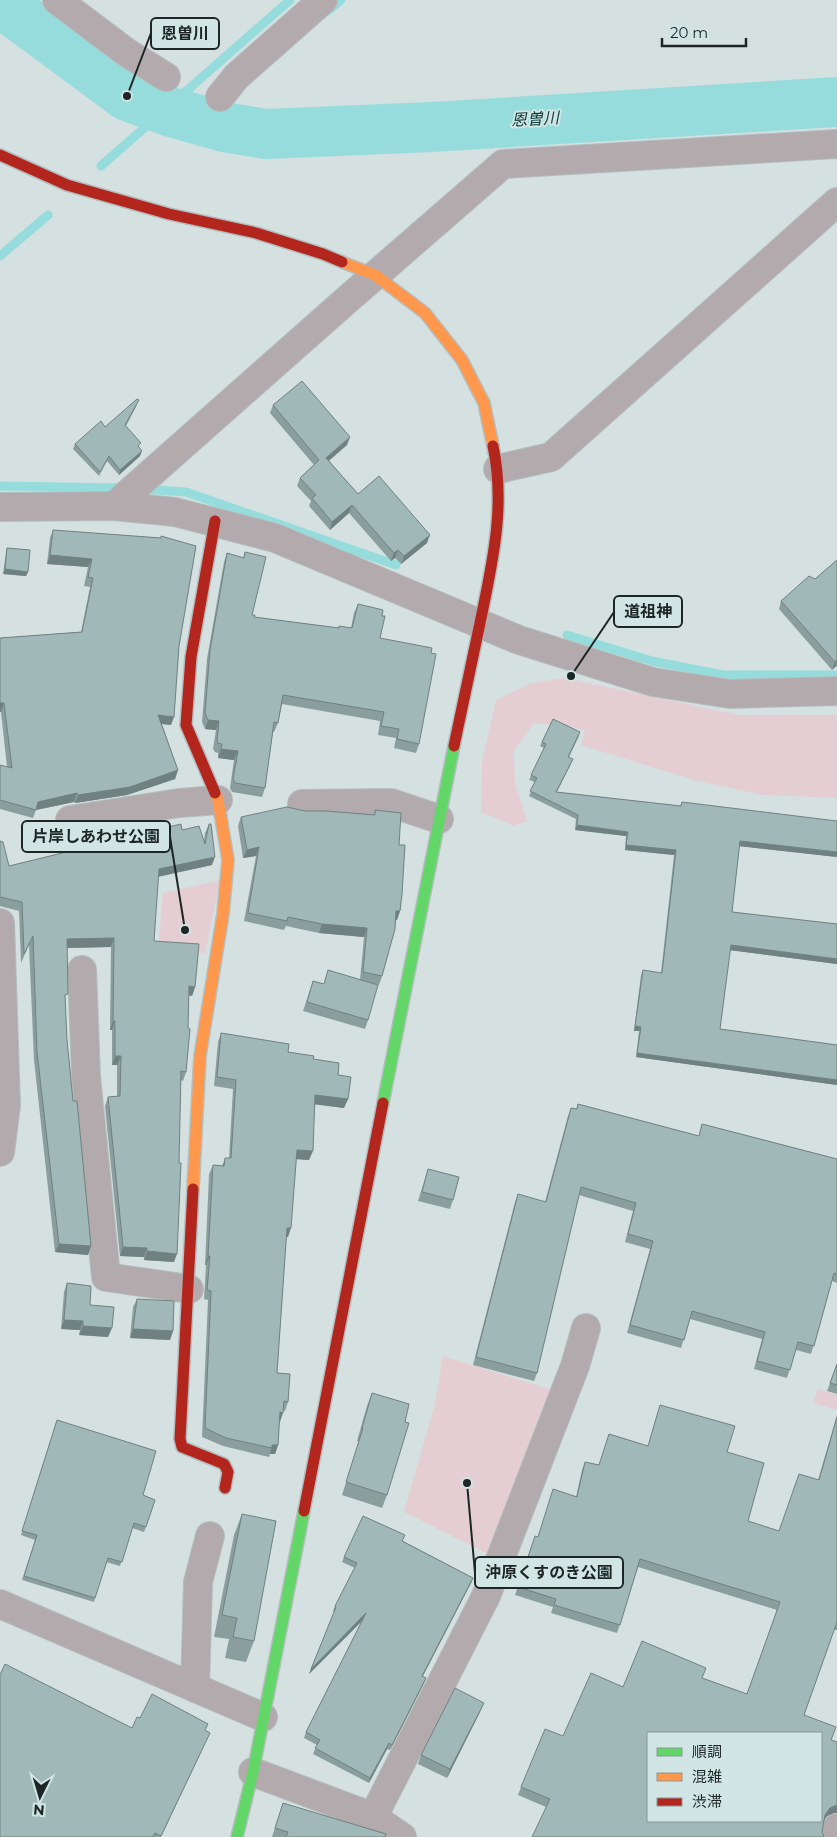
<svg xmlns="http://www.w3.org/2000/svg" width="837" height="1837" viewBox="0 0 837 1837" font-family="Montserrat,'Noto Sans JP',sans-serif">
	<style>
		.green { fill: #e5ced3 }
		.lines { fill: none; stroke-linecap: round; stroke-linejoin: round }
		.stream { stroke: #97dcdc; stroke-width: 9 }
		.river { stroke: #97dcdc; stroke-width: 50 }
		.street-casing { stroke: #b5bebe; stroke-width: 30 }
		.fast-casing { stroke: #b5bebe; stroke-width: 14 }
		.slow-casing { stroke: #b5bebe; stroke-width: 14 }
		.jam-casing { stroke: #b5bebe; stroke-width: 14 }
		.street { stroke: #b2aaac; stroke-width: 28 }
		.fast { stroke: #63d668; stroke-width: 11 }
		.slow { stroke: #ff974d; stroke-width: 11 }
		.jam { stroke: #b3261e; stroke-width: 11 }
		.wall { fill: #8a9e9e }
		.shaded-wall { fill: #708181 }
		.building { fill: #a0b8b8; stroke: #708181; fill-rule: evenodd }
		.labels { text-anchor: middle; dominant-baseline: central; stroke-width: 4; stroke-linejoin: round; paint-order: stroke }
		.water-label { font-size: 16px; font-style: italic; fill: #0a3939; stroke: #d0e5e4 }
		.leader { fill: none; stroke: #1d2525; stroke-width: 2 }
		.callout-dot { fill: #1d2525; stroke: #d0e5e4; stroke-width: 2 }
		.callout { fill: #d0e5e4; stroke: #1d2525; stroke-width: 2 }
		.callout-label { font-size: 16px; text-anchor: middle; font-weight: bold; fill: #1d2525 }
	</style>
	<rect width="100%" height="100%" fill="#d5e0e0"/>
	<g class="green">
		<path d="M 564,678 L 739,715 L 837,715 L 837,798 L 762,795 L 694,780 L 581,745 L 585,731 L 573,727 L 534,723 L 514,751 L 515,784 L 527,821 L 514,826 L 481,812 L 482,761 L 496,700 L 529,684 Z"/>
		<path d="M 220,880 L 205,953 L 168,951 L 158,952 L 163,893 Z"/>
		<path d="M 443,1356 L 552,1390 L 494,1557 L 404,1512 L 434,1407 Z"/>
		<path d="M 818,1389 L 837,1395 L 837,1410 L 813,1403 Z"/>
	</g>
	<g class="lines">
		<g class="stream">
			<path d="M 328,11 L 341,0"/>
			<path d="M 219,125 L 225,109"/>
			<path d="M 101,166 L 290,0"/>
			<path d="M 0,256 L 48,215"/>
			<path d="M 0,486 L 126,488"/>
			<path d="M 141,489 L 186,492 L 396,565"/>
			<path d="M 567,635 L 652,661 L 723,675 L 837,675"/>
		</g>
		<path class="river" d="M 0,2 L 127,96 L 171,112 L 224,127 L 266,134 L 432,127 L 837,102"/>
		<g class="street-casing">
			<g id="street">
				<path d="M 57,0 L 126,52 L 166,77"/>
				<path d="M 220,97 L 236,77 L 323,0"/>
				<path d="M 498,469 L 551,457 L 837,202"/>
				<path d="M 114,506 L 349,298 L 503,164 L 837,144"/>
				<path d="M 0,507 L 114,506 L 175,512 L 275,538 L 519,640 L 653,682 L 730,694 L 837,691"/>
				<path d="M 302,804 L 391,803 L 439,819"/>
				<path d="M 70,820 L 179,803 L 218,800"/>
				<path d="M 0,923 L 6,1105 L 0,1152"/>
				<path d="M 82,970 L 86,1076 L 106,1277 L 189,1289"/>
				<path d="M 0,1604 L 263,1717"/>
				<path d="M 195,1688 L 198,1582 L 210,1536"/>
				<path d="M 253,1772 L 373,1817 L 402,1837"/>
				<path d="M 373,1817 L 486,1596 L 575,1366 L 586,1328"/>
				<path d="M 834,1837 L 837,1828"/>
			</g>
		</g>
		<g class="fast-casing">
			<g id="fast">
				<path d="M 383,1103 L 454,746"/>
				<path d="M 237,1837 L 253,1772 L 304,1511"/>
			</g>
		</g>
		<g class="slow-casing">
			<g id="slow">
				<path d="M 342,262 L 375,275 L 425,313 L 462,360 L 484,403 L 493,446"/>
				<path d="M 193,1189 L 200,1056 L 223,914 L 228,860 L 218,800 L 215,793"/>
			</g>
		</g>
		<g class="jam-casing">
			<g id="jam">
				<path d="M 0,155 L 67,185 L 169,214 L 256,233 L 323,254 L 342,262"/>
				<path d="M 454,746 C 463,705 471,664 480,623 C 492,565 506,506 493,446"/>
				<path d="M 215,793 L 186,725 L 191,657 L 215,521"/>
				<path d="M 193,1189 L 180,1439 L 182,1447 L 224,1464 L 228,1472 L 225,1488"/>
				<path d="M 304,1511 L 383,1103"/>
			</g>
		</g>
		<use href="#street" class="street"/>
		<use href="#fast" class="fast"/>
		<use href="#slow" class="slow"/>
		<use href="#jam" class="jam"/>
	</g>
	<g class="wall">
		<path d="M 137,405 L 126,426 L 139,448 L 140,456 L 119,475 L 107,461 L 99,476 L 73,449 L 75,444 L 105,427 Z"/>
		<path d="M 273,405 L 347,445 L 329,461 L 358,494 L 427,543 L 401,564 L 395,558 L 391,561 L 349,513 L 330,530 L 309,506 L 311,501 L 297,486 L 300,478 L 314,465 L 270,413 Z"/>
		<path d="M 53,530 L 161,538 L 179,646 L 171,725 L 162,724 L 178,770 L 175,779 L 127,795 L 75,803 L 74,802 L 36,810 L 33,818 L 0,809 L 0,765 L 7,767 L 1,712 L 0,712 L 0,638 L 81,632 L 90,587 L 84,586 L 88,567 L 47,564 L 50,538 Z"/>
		<path d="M 7,548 L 28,572 L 26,576 L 3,574 L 6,552 Z"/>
		<path d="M 245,552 L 252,615 L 254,617 L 338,628 L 351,628 L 354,613 L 358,604 L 382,616 L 380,638 L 419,744 L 416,753 L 394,748 L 396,738 L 378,735 L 380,721 L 282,704 L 278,723 L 274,732 L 273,732 L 265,788 L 262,797 L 232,792 L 230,788 L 234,760 L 218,758 L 218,753 L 215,752 L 213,749 L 216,730 L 205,729 L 202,722 L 207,659 L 224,562 L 227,553 L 243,558 Z"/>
		<path d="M 837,560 L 837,667 L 836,666 L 832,670 L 779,609 L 781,601 L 815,579 Z"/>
		<path d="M 579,736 L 569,757 L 571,764 L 557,792 L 680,806 L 682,802 L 837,857 L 739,846 L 732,912 L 837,924 L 837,964 L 730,950 L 720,1029 L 837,1045 L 837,1085 L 636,1057 L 639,1031 L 634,1031 L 641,975 L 643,970 L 661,973 L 674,855 L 625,850 L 626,836 L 575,830 L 576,819 L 529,796 L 535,782 L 529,780 L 544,748 L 540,746 L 542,742 Z"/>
		<path d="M 375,810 L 399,845 L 400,911 L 397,920 L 396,919 L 382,976 L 379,985 L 375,984 L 368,1020 L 365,1029 L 303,1011 L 313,981 L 324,984 L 328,970 L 360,980 L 364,937 L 319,933 L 286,926 L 284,930 L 244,921 L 256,856 L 243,858 L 238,826 L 241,817 L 305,811 L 374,815 Z"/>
		<path d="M 209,824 L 212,865 L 158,877 L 154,941 L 195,987 L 192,996 L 189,995 L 186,1072 L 183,1081 L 181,1080 L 174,1262 L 144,1260 L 144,1257 L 120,1256 L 105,1106 L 108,1097 L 117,1096 L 117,1065 L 112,1065 L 112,1030 L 110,1030 L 111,947 L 67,948 L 65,1001 L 67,1040 L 73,1101 L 91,1246 L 88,1255 L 55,1252 L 34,1060 L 29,945 L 21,963 L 19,911 L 0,906 L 0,841 L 9,866 L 182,830 L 204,841 L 205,833 Z"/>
		<path d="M 221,1033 L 313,1059 L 338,1075 L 348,1099 L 344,1108 L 315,1104 L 309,1160 L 296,1159 L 288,1237 L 286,1237 L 277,1373 L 288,1402 L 285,1411 L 283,1410 L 279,1422 L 278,1445 L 275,1454 L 270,1454 L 269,1457 L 223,1446 L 202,1437 L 208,1300 L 204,1299 L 206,1265 L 205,1265 L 209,1174 L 213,1165 L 222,1166 L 225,1158 L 229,1158 L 233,1089 L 214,1086 L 218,1042 Z"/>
		<path d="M 578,1104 L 699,1136 L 702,1124 L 837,1159 L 837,1283 L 832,1281 L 811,1354 L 796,1350 L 787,1378 L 754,1369 L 762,1339 L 690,1319 L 681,1348 L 627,1333 L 650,1249 L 625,1242 L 633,1211 L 579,1195 L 537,1373 L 534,1381 L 473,1365 L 515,1202 L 518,1194 L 545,1202 L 568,1116 L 571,1108 L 576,1109 Z"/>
		<path d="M 428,1169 L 453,1200 L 450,1209 L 418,1201 Z"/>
		<path d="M 67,1283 L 90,1305 L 108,1337 L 79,1335 L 80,1330 L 61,1329 L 64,1292 Z"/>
		<path d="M 137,1299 L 173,1331 L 170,1340 L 130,1338 L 133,1307 Z"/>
		<path d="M 837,1364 L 837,1394 L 827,1391 Z"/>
		<path d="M 372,1393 L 405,1422 L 387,1495 L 382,1508 L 342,1495 L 359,1441 L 357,1441 L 367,1406 Z"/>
		<path d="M 660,1405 L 727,1452 L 748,1521 L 779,1531 L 818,1480 L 837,1415 L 837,1630 L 834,1630 L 804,1715 L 831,1740 L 834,1813 L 827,1816 L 824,1820 L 546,1807 L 518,1795 L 521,1787 L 563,1736 L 623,1687 L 702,1678 L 747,1694 L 777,1610 L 638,1567 L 617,1633 L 551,1613 L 553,1607 L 515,1595 L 532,1544 L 576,1497 L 582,1470 L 585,1462 L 599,1465 L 609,1434 L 648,1446 Z"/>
		<path d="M 57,1420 L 143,1495 L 155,1500 L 144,1532 L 132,1528 L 120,1566 L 106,1562 L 94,1602 L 22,1580 L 35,1540 L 21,1535 Z"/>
		<path d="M 242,1514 L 254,1641 L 246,1662 L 225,1658 L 229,1639 L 214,1637 L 234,1535 Z"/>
		<path d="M 403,1541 L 473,1578 L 471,1583 L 423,1676 L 426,1678 L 424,1683 L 390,1750 L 387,1749 L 369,1783 L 313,1754 L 317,1745 L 304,1738 L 306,1732 L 363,1620 L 309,1674 L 334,1612 L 333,1611 L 335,1606 L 355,1568 L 342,1562 L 344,1557 Z"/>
		<path d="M 480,1712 L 447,1778 L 418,1764 L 421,1755 Z"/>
		<path d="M 140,1718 L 205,1731 L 208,1737 L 161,1837 L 0,1837 L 132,1728 Z"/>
		<path d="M 283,1803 L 385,1837 L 272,1837 Z"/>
	</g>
	<g class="shaded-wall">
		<path d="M 350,437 L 347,445 L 323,465 L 326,458 Z"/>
		<path d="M 142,451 L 140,456 L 119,475 L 120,470 Z"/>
		<path d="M 352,505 L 349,513 L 330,530 L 332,522 Z"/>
		<path d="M 430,535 L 427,543 L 401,564 L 404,556 Z"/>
		<path d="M 398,550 L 395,558 L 391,561 L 394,553 Z"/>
		<path d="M 50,555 L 92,559 L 88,567 L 47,564 Z"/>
		<path d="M 5,569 L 28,572 L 26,576 L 3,574 Z"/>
		<path d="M 837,660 L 836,666 L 832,670 L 835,662 Z"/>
		<path d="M 0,703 L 4,703 L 1,712 L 0,712 Z"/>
		<path d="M 158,715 L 174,717 L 171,725 L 155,723 Z"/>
		<path d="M 208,720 L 219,721 L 216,730 L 205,729 Z"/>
		<path d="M 221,749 L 238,751 L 234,760 L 218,758 Z"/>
		<path d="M 178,770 L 175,779 L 127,795 L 75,803 L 78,795 Z"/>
		<path d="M 77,793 L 74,802 L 36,810 L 38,802 Z"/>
		<path d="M 577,825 L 628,832 L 626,836 L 575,830 Z"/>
		<path d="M 740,841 L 837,852 L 837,857 L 738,846 Z"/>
		<path d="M 626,845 L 676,850 L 674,855 L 625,850 Z"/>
		<path d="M 259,847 L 256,856 L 243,858 L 247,850 Z"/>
		<path d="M 215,857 L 212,865 L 156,877 L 159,869 Z"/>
		<path d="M 396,911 L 400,911 L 397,920 L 393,919 Z"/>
		<path d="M 322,924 L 367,928 L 364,937 L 319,933 Z"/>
		<path d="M 114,938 L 111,947 L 63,948 L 67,939 Z"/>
		<path d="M 731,945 L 837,959 L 837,964 L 729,950 Z"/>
		<path d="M 189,986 L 195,987 L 192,996 L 186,995 Z"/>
		<path d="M 113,1021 L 115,1021 L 112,1030 L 110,1030 Z"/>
		<path d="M 635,1026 L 641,1027 L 639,1031 L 634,1031 Z"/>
		<path d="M 637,1053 L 837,1080 L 837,1085 L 636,1057 Z"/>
		<path d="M 115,1056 L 121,1056 L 117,1065 L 112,1065 Z"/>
		<path d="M 315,1095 L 348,1099 L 344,1108 L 312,1104 Z"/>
		<path d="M 297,1150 L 313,1151 L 309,1160 L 294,1159 Z"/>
		<path d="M 287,1228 L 291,1228 L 288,1237 L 284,1237 Z"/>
		<path d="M 59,1244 L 91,1246 L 88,1255 L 55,1252 Z"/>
		<path d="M 123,1247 L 147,1248 L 144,1257 L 120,1256 Z"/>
		<path d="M 147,1251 L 177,1254 L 174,1262 L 144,1260 Z"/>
		<path d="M 208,1256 L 210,1256 L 206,1265 L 205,1265 Z"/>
		<path d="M 64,1320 L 83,1321 L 80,1330 L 61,1329 Z"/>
		<path d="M 83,1326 L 112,1328 L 108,1337 L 79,1335 Z"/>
		<path d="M 133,1329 L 173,1331 L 170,1340 L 130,1338 Z"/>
		<path d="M 280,1412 L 283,1413 L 280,1422 L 276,1421 Z"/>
		<path d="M 272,1445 L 278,1445 L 275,1454 L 270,1454 Z"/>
		<path d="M 473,1578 L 471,1583 L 420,1681 L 422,1676 Z"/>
		<path d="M 366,1613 L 364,1619 L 309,1674 L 311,1669 Z"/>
		<path d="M 426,1678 L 424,1683 L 390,1750 L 392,1745 Z"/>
		<path d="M 484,1703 L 480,1712 L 447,1778 L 450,1769 Z"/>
		<path d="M 389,1743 L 387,1749 L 369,1783 L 370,1778 Z"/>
		<path d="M 837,1805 L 837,1813 L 834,1813 L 827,1816 L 822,1823 L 825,1815 L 830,1808 Z"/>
	</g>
	<g class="building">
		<path d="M 302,381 L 350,437 L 326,458 L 358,494 L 379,476 L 430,535 L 404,556 L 398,550 L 394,553 L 352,505 L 332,522 L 312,498 L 316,495 L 300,478 L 319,460 L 273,405 Z"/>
		<path d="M 137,399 L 139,400 L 125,425 L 141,443 L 138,446 L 142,451 L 120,470 L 109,456 L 100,472 L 75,444 L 101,421 L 105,427 Z"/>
		<path d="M 53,530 L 161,538 L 161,536 L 196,546 L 179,646 L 174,717 L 158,715 L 178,770 L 130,787 L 78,795 L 77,793 L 38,802 L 36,810 L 0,800 L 0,765 L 12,768 L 4,703 L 0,703 L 0,638 L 82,632 L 93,578 L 88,577 L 92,559 L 50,555 Z"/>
		<path d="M 7,548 L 30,550 L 28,572 L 5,569 Z"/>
		<path d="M 245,552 L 266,557 L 252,615 L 255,615 L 254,617 L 339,628 L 339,626 L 352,628 L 358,604 L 383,610 L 382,616 L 385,616 L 380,638 L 432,648 L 431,653 L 436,654 L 419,744 L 397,739 L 399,729 L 381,726 L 384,712 L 283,695 L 278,723 L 274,722 L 265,788 L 235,783 L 233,779 L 238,751 L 221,749 L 222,744 L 218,743 L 217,740 L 219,721 L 208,720 L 205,713 L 210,650 L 227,553 L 244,558 Z"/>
		<path d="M 837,560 L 837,660 L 835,662 L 781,601 L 809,576 L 815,579 Z"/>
		<path d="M 553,719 L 580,732 L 568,757 L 573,759 L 556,792 L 681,806 L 682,802 L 837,821 L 837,852 L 740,841 L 732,912 L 837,924 L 837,959 L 731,945 L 720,1029 L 837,1045 L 837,1080 L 637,1053 L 641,1027 L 635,1026 L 643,970 L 662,973 L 676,850 L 626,845 L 628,832 L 577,825 L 578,815 L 530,791 L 537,778 L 531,775 L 546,744 L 542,742 Z"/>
		<path d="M 287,807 L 305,811 L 326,811 L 375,815 L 375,810 L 401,813 L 399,845 L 405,845 L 402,894 L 400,911 L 396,911 L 395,929 L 382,976 L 363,972 L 367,928 L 322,924 L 288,917 L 287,921 L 248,913 L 259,847 L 247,850 L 241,817 Z"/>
		<path d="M 181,824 L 182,830 L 199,826 L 205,844 L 209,824 L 211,824 L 215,857 L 159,869 L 154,941 L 199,944 L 195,987 L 189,986 L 188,1028 L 190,1029 L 186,1072 L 181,1071 L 179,1163 L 181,1163 L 177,1254 L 147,1251 L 147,1248 L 123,1247 L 108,1097 L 120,1096 L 121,1056 L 115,1056 L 115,1021 L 113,1021 L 114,938 L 67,939 L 68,994 L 65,995 L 67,1040 L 73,1101 L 77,1101 L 91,1246 L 59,1244 L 37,1052 L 33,936 L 24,954 L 22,902 L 0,897 L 0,841 L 3,842 L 9,866 Z"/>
		<path d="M 328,970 L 378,985 L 368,1020 L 307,1002 L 313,981 L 324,984 Z"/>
		<path d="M 221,1033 L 289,1044 L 288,1052 L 314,1056 L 313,1059 L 339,1063 L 338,1075 L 351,1077 L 348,1099 L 315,1095 L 313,1151 L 297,1150 L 291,1228 L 287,1228 L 277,1373 L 290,1374 L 288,1402 L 284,1401 L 283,1413 L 280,1412 L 278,1445 L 272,1445 L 272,1448 L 226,1438 L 205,1428 L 211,1291 L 207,1290 L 210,1256 L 208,1256 L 213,1165 L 224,1166 L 225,1158 L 231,1158 L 236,1080 L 217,1077 Z"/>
		<path d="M 578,1104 L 699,1136 L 702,1124 L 837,1159 L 837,1274 L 834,1273 L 814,1346 L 798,1342 L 790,1370 L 757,1361 L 765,1332 L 692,1311 L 684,1340 L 630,1325 L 653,1241 L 628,1234 L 636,1203 L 581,1187 L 537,1373 L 476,1357 L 518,1194 L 546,1202 L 571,1108 L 577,1109 Z"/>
		<path d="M 428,1169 L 459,1177 L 453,1200 L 422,1192 Z"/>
		<path d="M 67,1283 L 91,1286 L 90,1305 L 114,1307 L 112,1328 L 83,1326 L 83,1321 L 64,1320 Z"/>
		<path d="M 137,1299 L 174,1301 L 173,1331 L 133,1329 Z"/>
		<path d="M 837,1364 L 837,1385 L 830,1383 Z"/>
		<path d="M 372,1393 L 409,1404 L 405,1422 L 409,1423 L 387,1495 L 346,1482 L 363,1428 L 362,1428 Z"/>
		<path d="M 660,1405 L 735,1426 L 727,1452 L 764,1463 L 748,1521 L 779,1531 L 799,1474 L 819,1480 L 837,1417 L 837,1622 L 804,1715 L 836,1727 L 831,1740 L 837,1742 L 837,1805 L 830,1808 L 825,1815 L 822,1832 L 824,1837 L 532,1837 L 550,1799 L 521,1787 L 545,1729 L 563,1736 L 591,1673 L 623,1687 L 642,1641 L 706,1668 L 702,1678 L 747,1694 L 780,1602 L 640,1559 L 620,1625 L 554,1605 L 556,1599 L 518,1587 L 535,1536 L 538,1537 L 553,1489 L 577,1497 L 585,1462 L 599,1465 L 609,1434 L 648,1446 ZM 648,1733 L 821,1733 L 821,1821 L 648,1821 Z"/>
		<path d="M 57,1420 L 156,1451 L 143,1495 L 155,1500 L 146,1527 L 134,1523 L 122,1562 L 108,1558 L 95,1598 L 24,1576 L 37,1535 L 22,1531 Z"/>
		<path d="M 242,1514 L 276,1521 L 254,1641 L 233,1637 L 237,1618 L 222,1615 Z"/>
		<path d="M 363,1516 L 405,1535 L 402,1541 L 473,1578 L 422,1676 L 426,1678 L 392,1745 L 389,1743 L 370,1778 L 315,1748 L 320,1740 L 306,1732 L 366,1613 L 311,1669 L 336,1607 L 335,1606 L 357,1563 L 344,1557 Z"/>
		<path d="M 5,1664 L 132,1728 L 137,1717 L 140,1718 L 152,1694 L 208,1724 L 205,1730 L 210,1733 L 161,1836 L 155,1833 L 153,1837 L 0,1837 L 0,1675 Z"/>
		<path d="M 455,1688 L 484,1703 L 450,1769 L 421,1755 Z"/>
		<path d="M 283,1803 L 386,1834 L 385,1837 L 286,1837 L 288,1832 L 275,1828 Z"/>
	</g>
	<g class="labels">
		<g class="water-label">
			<text transform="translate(535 119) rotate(-3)">恩曽川</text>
		</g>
	</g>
	<path class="leader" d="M127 96L151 33M571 676L614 612M185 930L170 837M467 1483L475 1573"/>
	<g class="callout-dot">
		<circle cx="127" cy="96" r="5"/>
		<circle cx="571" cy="676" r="5"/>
		<circle cx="185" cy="930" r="5"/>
		<circle cx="467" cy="1483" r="5"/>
	</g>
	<g class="callout">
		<rect x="151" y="18" width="68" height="31" rx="5"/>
		<rect x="614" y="596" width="68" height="31" rx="5"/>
		<rect x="22" y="821" width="148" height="31" rx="5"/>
		<rect x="475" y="1557" width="148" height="31" rx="5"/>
	</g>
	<g class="callout-label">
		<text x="185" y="39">恩曽川</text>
		<text x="648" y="617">道祖神</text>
		<text x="96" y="842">片岸しあわせ公園</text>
		<text x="549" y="1578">沖原くすのき公園</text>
	</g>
	<rect x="647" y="1732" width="175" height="90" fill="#d0e5e4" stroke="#889898"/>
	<rect x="657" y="1748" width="25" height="8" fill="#63d668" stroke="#889898"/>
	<text x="692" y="1757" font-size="15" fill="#1d2525">順調</text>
	<rect x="657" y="1773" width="25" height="8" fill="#ff974d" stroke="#889898"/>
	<text x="692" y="1782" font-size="15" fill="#1d2525">混雑</text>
	<rect x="657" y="1798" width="25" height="8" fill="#b3261e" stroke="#889898"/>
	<text x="692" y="1807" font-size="15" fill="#1d2525">渋滞</text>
	<g transform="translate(40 1797) rotate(185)" stroke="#d0e5e4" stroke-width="4" paint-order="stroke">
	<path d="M0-4L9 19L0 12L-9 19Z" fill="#1d2525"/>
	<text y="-8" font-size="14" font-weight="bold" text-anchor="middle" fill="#1d2525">N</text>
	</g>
	<path d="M662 38v8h84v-8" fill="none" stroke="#1d2525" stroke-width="2.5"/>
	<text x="670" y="38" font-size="15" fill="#1d2525" stroke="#d0e5e4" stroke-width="4" paint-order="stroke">20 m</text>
</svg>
